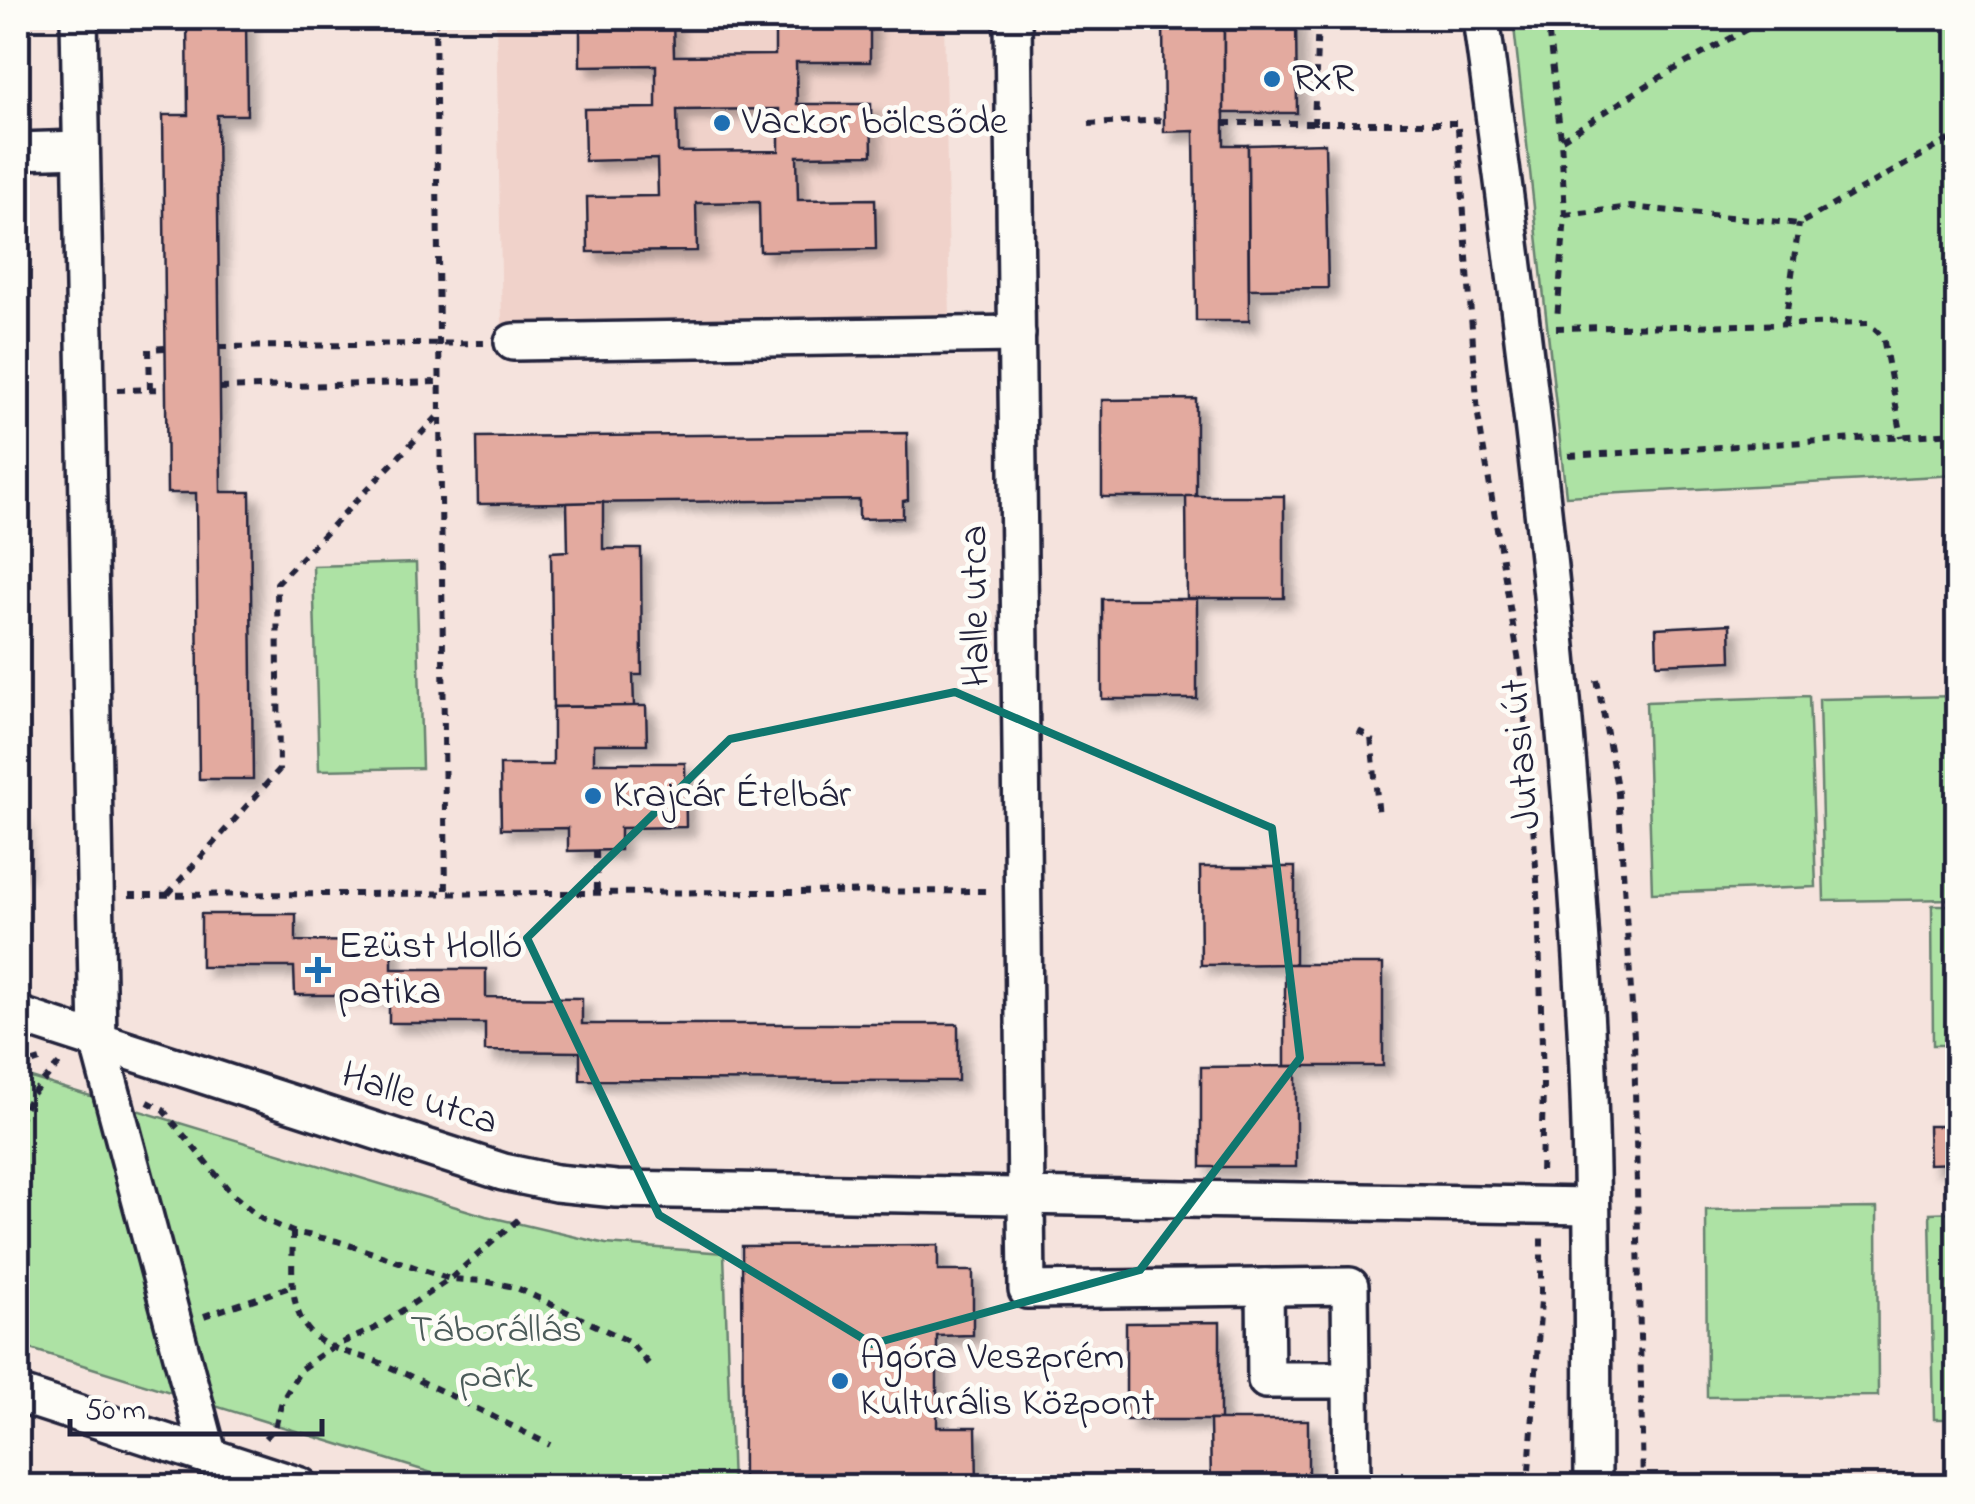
<svg xmlns="http://www.w3.org/2000/svg" width="1975" height="1504" viewBox="0 0 1975 1504" font-family="'Indie Flower',sans-serif">
	<style>
		.built { fill: #f0d2ca }
		.green { fill: #ade2a4; stroke: #688270; stroke-width: 2.5 }
		.building { fill: #e3aa9f; stroke: #22223b; stroke-width: 2.5; fill-rule: evenodd; filter: url(#shadow) }
		.lines { fill: none; stroke-linecap: round; stroke-linejoin: round }
		.minor-casing { stroke: #22223b; stroke-width: 42 }
		.path { stroke: #22223b; stroke-width: 6; stroke-dasharray: 8 8; stroke-linecap: butt }
		.minor { stroke: #fdfcf7; stroke-width: 35 }
		.marked { fill: none; stroke: #0f766e; stroke-width: 8; stroke-linejoin: round }
		.poi-dot { fill: #1f6fb2; stroke: #fdfcf7; stroke-width: 4 }
		.labels { text-anchor: middle; dominant-baseline: central; stroke-width: 10; stroke-linejoin: round; paint-order: stroke }
		.poi-label { font-size: 40px; fill: #22223b; stroke: #fdfcf7; text-anchor: start }
		.street-label { font-size: 40px; fill: #22223b; stroke: #fdfcf7 }
		.park-label { font-size: 40px; fill: #4c5c5a; stroke: #fdfcf7 }
	</style>
	<defs>
		<filter id="shadow"><feDropShadow dx="9" dy="9" stdDeviation="5" flood-color="#0004"/></filter>
	</defs>
	<rect width="100%" height="100%" fill="#f5e3dd"/>
	<filter id="ink" filterUnits="userSpaceOnUse"><feTurbulence type="fractalNoise" baseFrequency=".01" numOctaves="2"/><feDisplacementMap in="SourceGraphic" scale="20" xChannelSelector="R" yChannelSelector="G"/><feConvolveMatrix kernelMatrix="1 2 1 2 8 2 1 2 1" color-interpolation-filters="sRGB"/></filter>
	<g filter="url(#ink)">
		<path class="built" d="M 496,18 L 944,18 L 950,319 L 502,327 Z"/>
		<g class="green">
			<path d="M 1513,18 L 1957,18 L 1957,475 L 1566,496 Z"/>
			<path d="M 416,563 L 422,768 L 319,770 L 313,566 Z"/>
			<path d="M 1809,696 L 1816,887 L 1652,893 L 1646,702 Z"/>
			<path d="M 1957,696 L 1957,899 L 1824,901 L 1819,699 Z"/>
			<path d="M 1932,905 L 1957,905 L 1957,1045 L 1933,1045 Z"/>
			<path d="M 18,1074 L 486,1216 L 606,1244 L 724,1253 L 732,1486 L 474,1486 L 18,1345 Z"/>
			<path d="M 1877,1208 L 1878,1396 L 1707,1397 L 1706,1210 Z"/>
			<path d="M 1957,1212 L 1957,1419 L 1934,1419 L 1930,1213 Z"/>
		</g>
		<g class="building">
			<path d="M 187,18 L 246,18 L 247,115 L 217,115 L 221,492 L 250,492 L 253,779 L 199,779 L 196,493 L 167,493 L 163,115 L 188,115 Z"/>
			<path d="M 580,18 L 673,18 L 674,56 L 775,55 L 775,18 L 870,18 L 870,62 L 796,62 L 797,104 L 871,104 L 872,155 L 797,156 L 798,200 L 875,199 L 876,249 L 760,251 L 759,202 L 696,203 L 697,251 L 588,252 L 587,197 L 658,196 L 657,159 L 585,161 L 584,109 L 656,108 L 656,65 L 580,66 ZM 779,109 L 779,151 L 678,152 L 677,110 Z"/>
			<path d="M 1163,18 L 1224,18 L 1224,145 L 1248,145 L 1249,321 L 1196,321 L 1194,131 L 1164,132 Z"/>
			<path d="M 1224,18 L 1296,18 L 1297,113 L 1224,113 Z"/>
			<path d="M 1325,143 L 1328,288 L 1249,289 L 1248,145 Z"/>
			<path d="M 1196,399 L 1196,497 L 1102,497 L 1102,400 Z"/>
			<path d="M 907,433 L 908,500 L 903,501 L 903,518 L 859,519 L 859,500 L 478,504 L 477,437 Z"/>
			<path d="M 1186,496 L 1284,496 L 1284,598 L 1187,598 Z"/>
			<path d="M 603,502 L 603,549 L 641,549 L 642,675 L 633,675 L 634,706 L 553,707 L 551,552 L 568,551 L 567,503 Z"/>
			<rect x="1102" y="599" width="95" height="100"/>
			<path d="M 1730,624 L 1731,661 L 1657,664 L 1656,628 Z"/>
			<path d="M 634,706 L 646,706 L 647,744 L 594,744 L 594,763 L 685,763 L 686,827 L 620,828 L 620,850 L 568,851 L 568,828 L 501,829 L 500,765 L 553,765 L 553,707 Z"/>
			<path d="M 18,817 L 21,817 L 22,870 L 18,870 Z"/>
			<path d="M 1200,867 L 1295,867 L 1295,964 L 1201,965 Z"/>
			<path d="M 201,914 L 296,914 L 296,941 L 392,942 L 392,969 L 486,969 L 486,997 L 582,998 L 582,1024 L 958,1024 L 958,1081 L 580,1080 L 580,1052 L 485,1051 L 485,1023 L 389,1023 L 389,995 L 295,995 L 294,967 L 201,967 Z"/>
			<rect x="1285" y="964" width="98" height="102"/>
			<path d="M 1296,1066 L 1296,1167 L 1201,1167 L 1201,1067 Z"/>
			<path d="M 1928,1126 L 1958,1126 L 1958,1163 L 1929,1164 Z"/>
			<path d="M 938,1245 L 938,1271 L 973,1271 L 973,1335 L 937,1336 L 937,1427 L 976,1427 L 977,1486 L 743,1486 L 742,1246 Z"/>
			<path d="M 1220,1322 L 1220,1420 L 1126,1420 L 1126,1323 Z"/>
			<path d="M 1210,1420 L 1308,1420 L 1308,1486 L 1211,1486 Z"/>
		</g>
		<g class="lines">
			<g class="minor-casing">
				<g id="minor">
					<path d="M 79,18 L 98,1041 L 209,1457"/>
					<path d="M 1013,18 L 1027,1290 L 1350,1286 L 1352,1486"/>
					<path d="M 1481,18 C 1528,359 1570,703 1587,1048 C 1594,1194 1592,1340 1593,1486"/>
					<path d="M 18,151 L 81,149"/>
					<path d="M 513,342 L 1017,334"/>
					<path d="M 18,1015 L 503,1172 L 556,1183 L 616,1189 L 1591,1206"/>
					<path d="M 1265,1287 L 1266,1380 L 1351,1380"/>
					<path d="M 18,1394 L 300,1486"/>
				</g>
			</g>
			<g class="path">
				<path d="M 435,18 L 446,893"/>
				<path d="M 1547,18 L 1561,139 L 1565,215 L 1557,320"/>
				<path d="M 1224,123 L 1464,123"/>
				<path d="M 1089,124 L 1164,120"/>
				<path d="M 1314,125 L 1318,18"/>
				<path d="M 1458,128 L 1478,415 L 1521,674 L 1528,755 L 1538,894 L 1543,1085 L 1541,1176"/>
				<path d="M 1562,139 L 1659,78 L 1767,18"/>
				<path d="M 1565,215 L 1631,207 L 1799,224 L 1958,135"/>
				<path d="M 1785,324 L 1799,224"/>
				<path d="M 1556,328 L 1868,323 L 1883,337 L 1902,437"/>
				<path d="M 220,347 L 484,343"/>
				<path d="M 220,388 L 440,382"/>
				<path d="M 150,389 L 149,349 L 165,348"/>
				<path d="M 117,390 L 166,389"/>
				<path d="M 1569,456 L 1958,433"/>
				<path d="M 1597,680 L 1618,793 L 1634,1037 L 1643,1486"/>
				<path d="M 1358,731 L 1371,737 L 1379,817"/>
				<path d="M 596,851 L 597,892"/>
				<path d="M 168,894 L 279,770 L 277,583 L 440,414"/>
				<path d="M 129,895 L 991,891"/>
				<path d="M 18,1067 L 40,1060"/>
				<path d="M 148,1102 L 163,1110 L 232,1194 L 262,1219 L 293,1232 L 337,1241 L 450,1279 L 483,1281 L 515,1287 L 630,1342 L 651,1367"/>
				<path d="M 18,1122 L 31,1095 L 59,1064"/>
				<path d="M 293,1232 C 293,1264 286,1310 313,1335 C 332,1353 361,1354 383,1364 C 440,1389 495,1418 550,1445"/>
				<path d="M 204,1316 L 293,1286"/>
				<path d="M 265,1438 L 275,1428 L 282,1401 L 301,1369 L 332,1347 L 374,1329 L 450,1279 L 520,1218"/>
				<path d="M 1528,1486 L 1541,1300 L 1541,1238"/>
			</g>
			<use href="#minor" class="minor"/>
		</g>
	</g>
	<path class="marked" d="M 955,692 L 1272,828 L 1300,1058 L 1140,1270 L 872,1344 L 659,1215 L 527,938 L 730,739 Z"/>
	<g class="poi-dot">
		<circle cx="1272" cy="79" r="10"/>
		<circle cx="722" cy="123" r="10"/>
		<circle cx="593" cy="796" r="10"/>
		<path d="M313 955h10v10h10v10h-10v10h-10v-10h-10v-10h10z"/>
		<circle cx="840" cy="1381" r="10"/>
	</g>
	<g class="labels">
		<g class="poi-label">
			<text x="1292" y="79">RxR</text>
			<text x="742" y="123">Vackor bölcsőde</text>
			<text x="613" y="796">Krajcár Ételbár</text>
			<text x="338" y="947">Ezüst Holló<tspan x="338" dy="46">patika</tspan></text>
			<text x="860" y="1358">Agóra Veszprém<tspan x="860" dy="46">Kulturális Központ</tspan></text>
		</g>
		<g class="street-label">
			<text transform="translate(977 606) rotate(-91)">Halle utca</text>
			<text transform="translate(1523 754) rotate(-95)">Jutasi út</text>
			<text transform="translate(419 1100) rotate(18)">Halle utca</text>
		</g>
		<g class="park-label">
			<text x="496" y="1331">Táborállás<tspan x="496" dy="46">park</tspan></text>
		</g>
	</g>
	<rect width="1975" height="1504" fill="none" stroke="#fdfcf7" stroke-width="60"/>
	<rect x="30" y="30" width="1915" height="1444" fill="none" stroke="#22223b" stroke-width="4" filter="url(#ink)"/>
	<path d="M70 1419v15h252v-15" fill="none" stroke="#22223b" stroke-width="5"/>
	<text x="85" y="1419" font-size="30" fill="#22223b" stroke="#fdfcf7" stroke-width="8" paint-order="stroke">50 m</text>
</svg>
